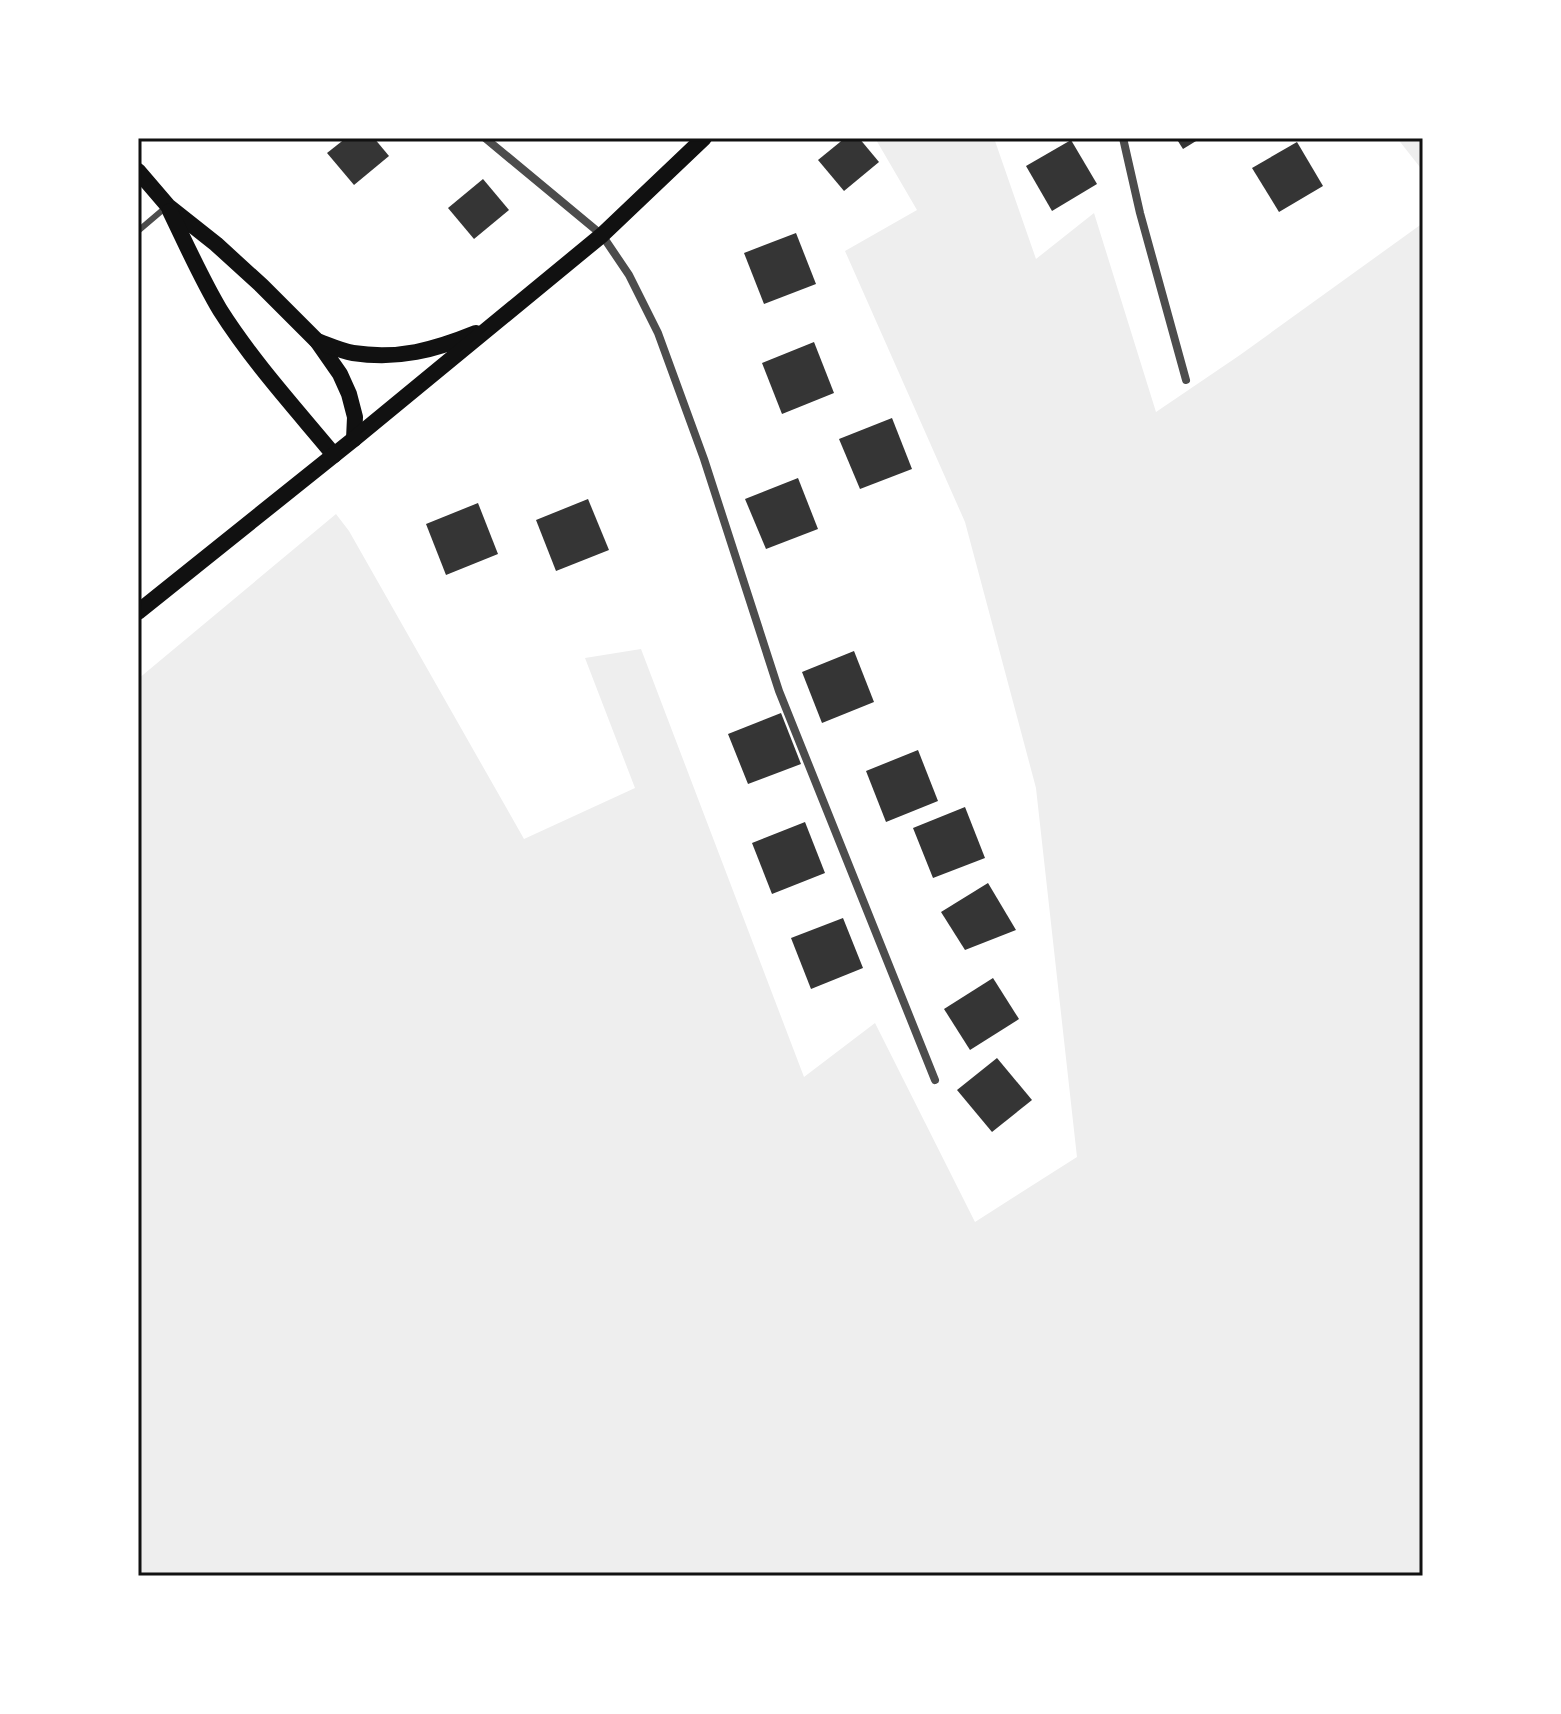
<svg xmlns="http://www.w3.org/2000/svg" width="1561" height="1714" viewBox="0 0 1561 1714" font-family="'Varela Round',sans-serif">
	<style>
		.green { fill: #eee }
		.building { fill: #353535 }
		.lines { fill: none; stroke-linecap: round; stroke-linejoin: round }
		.service { stroke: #4c4c4c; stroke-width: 6 }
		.minor { stroke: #4c4c4c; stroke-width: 8 }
		.secondary { stroke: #111; stroke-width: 16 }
		.neatline { fill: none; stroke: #111; stroke-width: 3 }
	</style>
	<rect width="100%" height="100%" fill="#fff"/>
	<g class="green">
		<path d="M 875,138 L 994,138 L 1036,259 L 1094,213 L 1156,412 L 1240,355 L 1423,223 L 1423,1576 L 138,1576 L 138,679 L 336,514 L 349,531 L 524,839 L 635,788 L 585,658 L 641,649 L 804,1077 L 875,1023 L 975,1222 L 1077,1157 L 1036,788 L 965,522 L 845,251 L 917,210 Z"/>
		<path d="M 1397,138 L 1423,138 L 1423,171 Z"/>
	</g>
	<g class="building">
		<path d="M 346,138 L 374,138 L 389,156 L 354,185 L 327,153 Z"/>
		<path d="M 845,138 L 859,138 L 879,162 L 844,191 L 818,160 Z"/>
		<path d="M 1176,138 L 1201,138 L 1183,149 Z"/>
		<path d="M 1071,140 L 1097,184 L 1052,211 L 1026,166 Z"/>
		<path d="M 1297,142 L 1323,186 L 1279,212 L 1252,168 Z"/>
		<path d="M 483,179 L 509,210 L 474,239 L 448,208 Z"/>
		<path d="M 796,233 L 816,284 L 764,304 L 744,253 Z"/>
		<path d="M 814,342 L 834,393 L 782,414 L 762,363 Z"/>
		<path d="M 892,418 L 912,469 L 860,489 L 839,439 Z"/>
		<path d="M 798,478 L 818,529 L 766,549 L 745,499 Z"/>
		<path d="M 588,499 L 609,550 L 556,571 L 536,520 Z"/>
		<path d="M 478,503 L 498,554 L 446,575 L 426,524 Z"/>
		<path d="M 854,651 L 874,702 L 822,723 L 802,672 Z"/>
		<path d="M 781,713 L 801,764 L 748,784 L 728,734 Z"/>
		<path d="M 918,750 L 938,801 L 886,822 L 866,771 Z"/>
		<path d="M 965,807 L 985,858 L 933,878 L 913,828 Z"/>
		<path d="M 805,822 L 825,873 L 772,894 L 752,843 Z"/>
		<path d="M 988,883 L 1016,930 L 965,950 L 941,912 Z"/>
		<path d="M 843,918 L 863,968 L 811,989 L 791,938 Z"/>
		<path d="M 993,978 L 1019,1019 L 970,1050 L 944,1009 Z"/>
		<path d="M 997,1058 L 1032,1100 L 992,1132 L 957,1090 Z"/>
	</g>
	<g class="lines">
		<path class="service" d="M 138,231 L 165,208"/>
		<g class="minor">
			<path d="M 485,138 L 602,235 L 629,275 L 658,333 L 704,459 L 779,691 L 935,1080"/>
			<path d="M 1123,138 L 1140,213 L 1186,380"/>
		</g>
		<g class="secondary">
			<path d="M 138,171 L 168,206 L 216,244 L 262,286 L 317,341 L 340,374 L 349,394 L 355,417 L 354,439"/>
			<path d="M 170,211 C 186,244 201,278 220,310 C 253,362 295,408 334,455"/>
			<path d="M 317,341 C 328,345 341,351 353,353 C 399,360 434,350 476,333"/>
			<path d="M 138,612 L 354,439 L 602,235 L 704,138"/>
		</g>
	</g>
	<rect width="1561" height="1714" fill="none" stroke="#ffffff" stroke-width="280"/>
	<rect x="140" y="140" width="1281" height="1434" class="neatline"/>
</svg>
